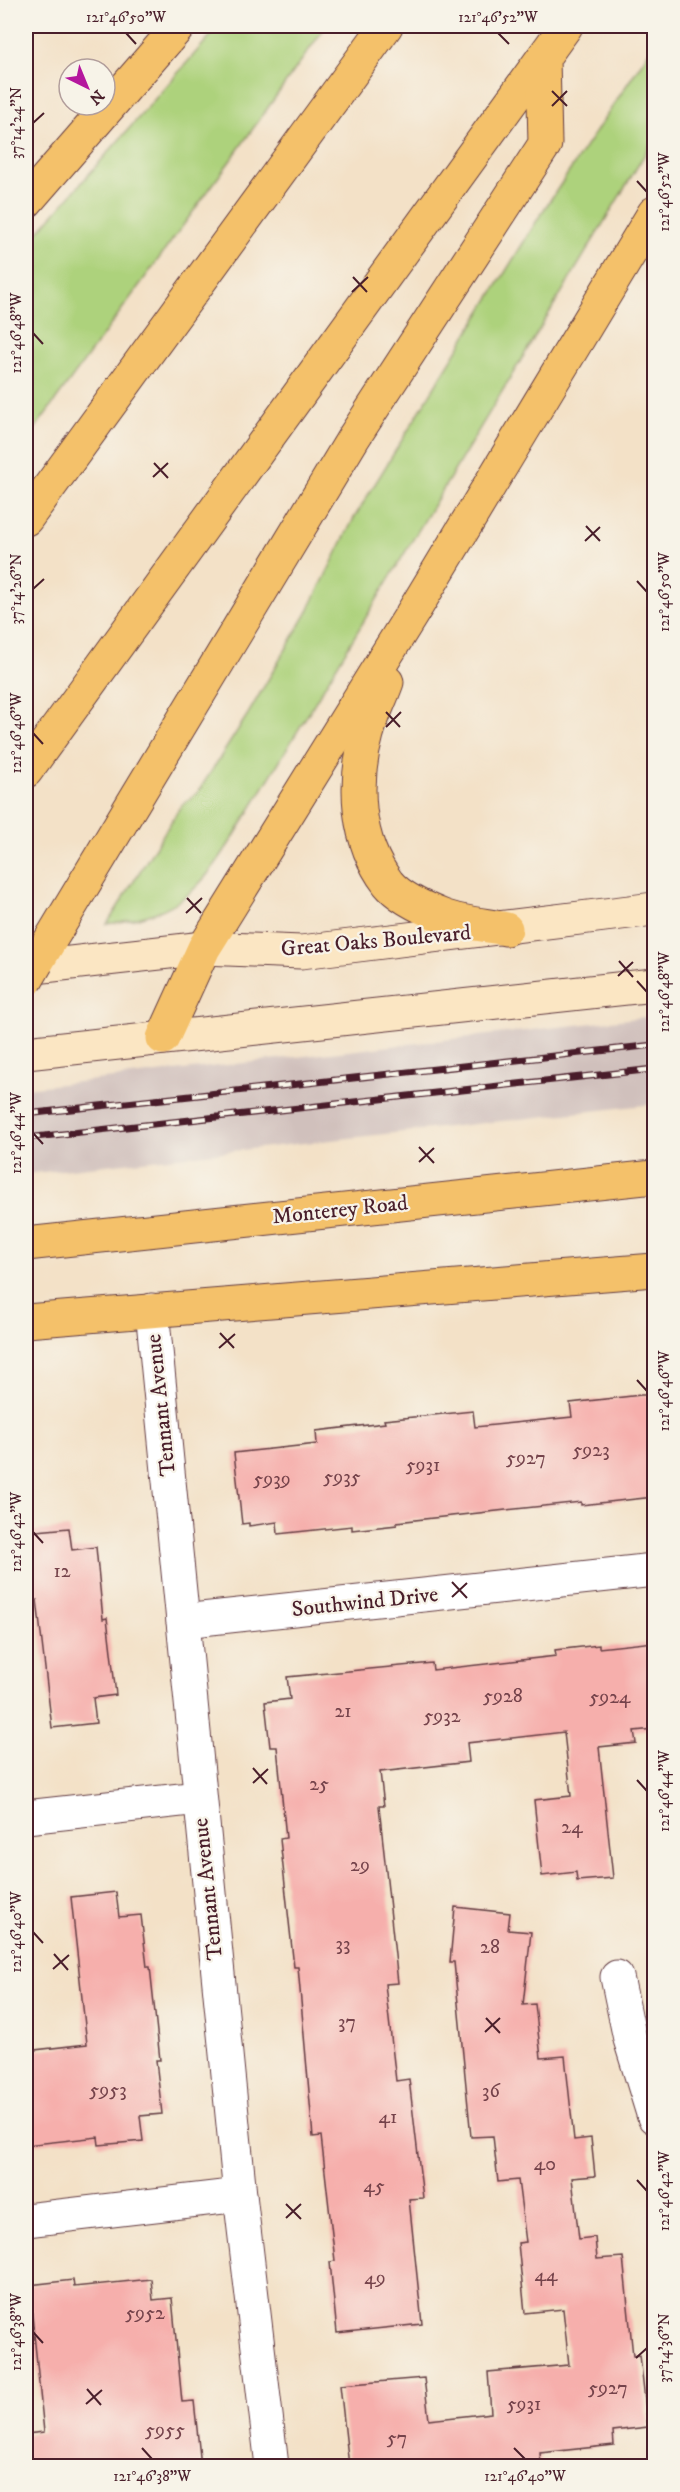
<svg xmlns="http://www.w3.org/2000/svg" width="680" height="2492" viewBox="0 0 680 2492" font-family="'IM FELL DW Pica',serif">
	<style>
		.railway { fill: #d0c0bc }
		.grass { fill: #add27b; stroke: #7c7853; stroke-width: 1.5 }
		.building { fill: #f6afac }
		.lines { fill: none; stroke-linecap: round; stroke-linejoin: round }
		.street-casing { stroke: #633c42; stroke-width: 35 }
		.secondary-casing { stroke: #633c42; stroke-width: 35 }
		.primary-casing { stroke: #633c42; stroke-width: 35 }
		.highway-casing { stroke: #633c42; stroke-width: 35 }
		.street { stroke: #fff; stroke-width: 33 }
		.secondary { stroke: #fbe6c3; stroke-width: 33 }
		.primary { stroke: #f4c16a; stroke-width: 33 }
		.highway { stroke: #f4c16a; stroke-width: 33 }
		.rail-casing { stroke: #4a1f2b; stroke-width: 7 }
		.rail { stroke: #f7f3e8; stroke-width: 4.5; stroke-dasharray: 14; stroke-linecap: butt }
		.highway-bridge-casing { stroke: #633c42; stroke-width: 35; stroke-linecap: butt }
		.highway-bridge { stroke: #f4c16a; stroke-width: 33 }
		.ticks { fill: none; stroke: #4a1f2b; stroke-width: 2 }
		.labels { text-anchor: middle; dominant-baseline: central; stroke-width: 4.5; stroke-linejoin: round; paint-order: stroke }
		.number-label { font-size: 20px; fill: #75434b }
		.street-label { font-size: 22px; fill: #4a1f2b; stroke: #f7f3e8 }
		.neatline { fill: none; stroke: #4a1f2b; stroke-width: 2 }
		.ticks-label { font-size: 15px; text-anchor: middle; fill: #4a1f2b }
	</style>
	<rect width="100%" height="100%" fill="#f7f3e8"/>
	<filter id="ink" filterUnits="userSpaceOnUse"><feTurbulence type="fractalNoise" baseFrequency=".0167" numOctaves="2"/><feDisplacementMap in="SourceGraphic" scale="12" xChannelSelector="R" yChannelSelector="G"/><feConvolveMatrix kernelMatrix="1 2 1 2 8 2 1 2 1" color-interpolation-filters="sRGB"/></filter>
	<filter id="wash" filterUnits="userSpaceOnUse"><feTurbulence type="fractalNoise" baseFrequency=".008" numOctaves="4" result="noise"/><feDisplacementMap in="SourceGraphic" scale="24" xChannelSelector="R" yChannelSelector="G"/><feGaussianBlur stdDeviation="1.35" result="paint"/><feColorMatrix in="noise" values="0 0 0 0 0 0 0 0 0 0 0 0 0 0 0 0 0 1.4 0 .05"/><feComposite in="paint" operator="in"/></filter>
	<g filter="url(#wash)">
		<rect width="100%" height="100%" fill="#f3e1c7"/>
		<path class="railway" d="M 654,1016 L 654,1104 L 26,1174 L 26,1088 Z"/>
		<g class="grass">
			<path d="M 219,26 L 326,26 L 230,161 L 26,441 L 26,246 Z"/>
			<path d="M 654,44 L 654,139 L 241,825 C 202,888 184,913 107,924 L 181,806 L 198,792 L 248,714 L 306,615 L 354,518 L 541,214 Z"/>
		</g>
		<g id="blocks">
			<g class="building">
				<path d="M 641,1395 L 654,1395 L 654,1497 L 581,1505 L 581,1502 L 497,1511 L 397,1522 L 397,1525 L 352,1530 L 352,1526 L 278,1534 L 277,1522 L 249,1526 L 249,1523 L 242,1524 L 234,1453 L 317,1444 L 316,1431 L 385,1423 L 384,1420 L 473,1411 L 475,1427 L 572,1417 L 570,1403 Z"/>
				<path d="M 69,1528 L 72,1550 L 96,1547 L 103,1619 L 107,1618 L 116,1695 L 93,1698 L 96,1723 L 52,1728 L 37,1600 L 26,1601 L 26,1532 Z"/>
				<path d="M 654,1642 L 654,1729 L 634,1731 L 636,1743 L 599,1747 L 613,1878 L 577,1881 L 576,1872 L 542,1876 L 534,1800 L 571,1796 L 564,1732 L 467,1743 L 469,1762 L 380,1772 L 384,1806 L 379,1806 L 398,1983 L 385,1984 L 396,2081 L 409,2079 L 423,2198 L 409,2199 L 422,2324 L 337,2333 L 330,2262 L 335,2261 L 321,2136 L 313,2137 L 298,1967 L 294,1967 L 280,1839 L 286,1838 L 277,1747 L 270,1747 L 265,1702 L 290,1699 L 287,1677 L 432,1663 L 433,1670 L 556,1656 L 555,1650 L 599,1645 L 599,1648 Z"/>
				<path d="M 116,1892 L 119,1917 L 141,1915 L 147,1967 L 150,1967 L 160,2060 L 156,2060 L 162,2114 L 140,2116 L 143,2141 L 99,2145 L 98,2137 L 26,2145 L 26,2051 L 87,2044 L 71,1897 Z"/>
				<path d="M 455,1907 L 510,1913 L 508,1930 L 531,1932 L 523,2005 L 535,2004 L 541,2058 L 565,2056 L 574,2140 L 591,2138 L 595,2176 L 572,2178 L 579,2239 L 595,2237 L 597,2259 L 623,2257 L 633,2356 L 640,2355 L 648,2427 L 613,2431 L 614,2445 L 540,2453 L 541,2466 L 349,2466 L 340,2385 L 424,2378 L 429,2420 L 491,2413 L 488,2372 L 569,2365 L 563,2309 L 525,2313 L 518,2243 L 526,2242 L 518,2180 L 498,2182 L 493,2136 L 471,2137 L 454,1962 L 450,1962 Z"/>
				<path d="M 151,2279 L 153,2300 L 172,2298 L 182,2402 L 194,2401 L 201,2466 L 26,2466 L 26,2434 L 44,2432 L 29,2285 L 73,2280 L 74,2287 Z"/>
			</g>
		</g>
	</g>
	<g filter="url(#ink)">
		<use href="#blocks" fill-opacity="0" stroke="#633c42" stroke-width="1.5"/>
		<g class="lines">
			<g class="street-casing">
				<g id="street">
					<path d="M 152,1310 L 240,2195 L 272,2466"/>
					<path d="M 183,1621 L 654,1570"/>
					<path d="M 26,1817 L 199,1798"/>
					<path d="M 617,1977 L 630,2039 L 654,2117"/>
					<path d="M 26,2220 L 240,2195"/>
				</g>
			</g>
			<g class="secondary-casing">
				<g id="secondary">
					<path d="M 26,968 L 204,948 L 301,952 L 654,909"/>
					<path d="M 26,1053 L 654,985"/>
				</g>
			</g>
			<g class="primary-casing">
				<g id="primary">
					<path d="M 26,1244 L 654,1177"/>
					<path d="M 26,1321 L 654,1270"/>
				</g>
			</g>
			<g class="highway-casing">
				<g id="highway">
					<path d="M 26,202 L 179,26"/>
					<path d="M 26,519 L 386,26"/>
					<path d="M 387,682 C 381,699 372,716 367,734 C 353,783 356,841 388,883 C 400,898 425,909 443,916 C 462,923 486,925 506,929"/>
					<path d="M 26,771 L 566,26"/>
					<path d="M 37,962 L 354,437 L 545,144 L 543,58"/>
					<path d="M 163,1038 L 204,948 L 418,604 L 654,213"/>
				</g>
			</g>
			<use href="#street" class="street"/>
			<use href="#secondary" class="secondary"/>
			<use href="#primary" class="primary"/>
			<use href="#highway" class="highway"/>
			<g class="rail-casing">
				<g id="rail">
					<path d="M 26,1114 L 654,1045"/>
					<path d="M 26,1138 L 654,1069"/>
				</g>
			</g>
			<use href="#rail" class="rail"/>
			<g class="highway-bridge-casing">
				<path id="highway-bridge" d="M 26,981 L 37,962"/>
			</g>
			<use href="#highway-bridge" class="highway-bridge"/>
		</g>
	</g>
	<path class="ticks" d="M 126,33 L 136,44M 498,33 L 509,44M 552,91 L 567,106M 552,106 L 567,91M 33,123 L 44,113M 637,181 L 647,192M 353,277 L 367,292M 352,292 L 368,277M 33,333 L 43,344M 154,463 L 168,478M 153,477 L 168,463M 586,526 L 600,541M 585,541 L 600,527M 637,581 L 647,592M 33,589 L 44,579M 386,712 L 400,727M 386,727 L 401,712M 33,733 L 43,744M 187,898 L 201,913M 186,913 L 202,898M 619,961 L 633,977M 618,976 L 633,962M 637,981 L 647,992M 33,1133 L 43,1144M 419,1147 L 434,1163M 419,1162 L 434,1148M 220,1333 L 234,1348M 219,1348 L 235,1334M 637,1380 L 647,1391M 33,1532 L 43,1543M 452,1582 L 467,1598M 452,1597 L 467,1583M 253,1768 L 267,1784M 637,1780 L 647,1791M 253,1783 L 268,1769M 33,1932 L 43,1943M 54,1954 L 68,1970M 53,1969 L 69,1955M 486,2018 L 500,2033M 485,2032 L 500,2018M 637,2180 L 647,2191M 286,2204 L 301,2219M 286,2218 L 301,2204M 33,2332 L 43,2343M 636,2358 L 647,2348M 87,2389 L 101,2405M 86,2404 L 102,2390M 142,2448 L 152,2459M 514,2448 L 525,2459"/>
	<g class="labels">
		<g class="number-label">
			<text x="591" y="1450">5923</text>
			<text x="526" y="1458">5927</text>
			<text x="423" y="1465">5931</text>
			<text x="342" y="1477">5935</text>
			<text x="272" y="1479">5939</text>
			<text x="62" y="1571">12</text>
			<text x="503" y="1696">5928</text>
			<text x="610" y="1697">5924</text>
			<text x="343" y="1711">21</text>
			<text x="442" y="1716">5932</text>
			<text x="319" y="1784">25</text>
			<text x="572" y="1827">24</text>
			<text x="360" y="1865">29</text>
			<text x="343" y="1944">33</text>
			<text x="490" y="1947">28</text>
			<text x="347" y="2022">37</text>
			<text x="108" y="2090">5953</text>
			<text x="491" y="2091">36</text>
			<text x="388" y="2117">41</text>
			<text x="545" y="2164">40</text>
			<text x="374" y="2186">45</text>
			<text x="546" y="2275">44</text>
			<text x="375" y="2278">49</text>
			<text x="145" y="2313">5952</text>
			<text x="608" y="2388">5927</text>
			<text x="524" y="2404">5931</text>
			<text x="165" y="2430">5955</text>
			<text x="397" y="2438">57</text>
		</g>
		<g class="street-label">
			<text transform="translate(376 941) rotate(-5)">Great Oaks Boulevard</text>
			<text transform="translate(340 1210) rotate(-6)">Monterey Road</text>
			<text transform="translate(161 1405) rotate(-96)">Tennant Avenue</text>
			<text transform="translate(365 1602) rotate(-6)">Southwind Drive</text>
			<text transform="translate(208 1889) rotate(-96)">Tennant Avenue</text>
		</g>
	</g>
	<rect width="680" height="2492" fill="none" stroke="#f7f3e8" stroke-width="66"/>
	<g transform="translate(87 87) rotate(137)"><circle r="28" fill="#f7f3e8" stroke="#b29e9c" stroke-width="1.5"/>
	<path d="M0-4.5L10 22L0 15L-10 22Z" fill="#b5179e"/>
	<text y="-9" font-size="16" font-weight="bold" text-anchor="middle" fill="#4a1f2b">N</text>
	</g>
	<rect x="33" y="33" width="614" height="2426" class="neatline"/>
	<g class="ticks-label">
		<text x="126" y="22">121°46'50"W</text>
		<text x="498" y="22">121°46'52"W</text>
		<text transform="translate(16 123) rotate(-90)" y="5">37°14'24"N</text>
		<text transform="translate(664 192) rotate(-90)" y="5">121°46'52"W</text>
		<text transform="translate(16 333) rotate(-90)" y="5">121°46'48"W</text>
		<text transform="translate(16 589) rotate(-90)" y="5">37°14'26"N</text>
		<text transform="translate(664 592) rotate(-90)" y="5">121°46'50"W</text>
		<text transform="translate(16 733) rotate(-90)" y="5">121°46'46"W</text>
		<text transform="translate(664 992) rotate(-90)" y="5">121°46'48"W</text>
		<text transform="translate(16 1133) rotate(-90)" y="5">121°46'44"W</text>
		<text transform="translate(664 1391) rotate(-90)" y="5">121°46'46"W</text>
		<text transform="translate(16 1532) rotate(-90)" y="5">121°46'42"W</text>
		<text transform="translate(664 1791) rotate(-90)" y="5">121°46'44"W</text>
		<text transform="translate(16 1932) rotate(-90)" y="5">121°46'40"W</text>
		<text transform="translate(664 2191) rotate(-90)" y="5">121°46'42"W</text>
		<text transform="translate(16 2332) rotate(-90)" y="5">121°46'38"W</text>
		<text transform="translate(664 2348) rotate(-90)" y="5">37°14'36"N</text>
		<text x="152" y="2481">121°46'38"W</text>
		<text x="525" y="2481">121°46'40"W</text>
	</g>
</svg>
